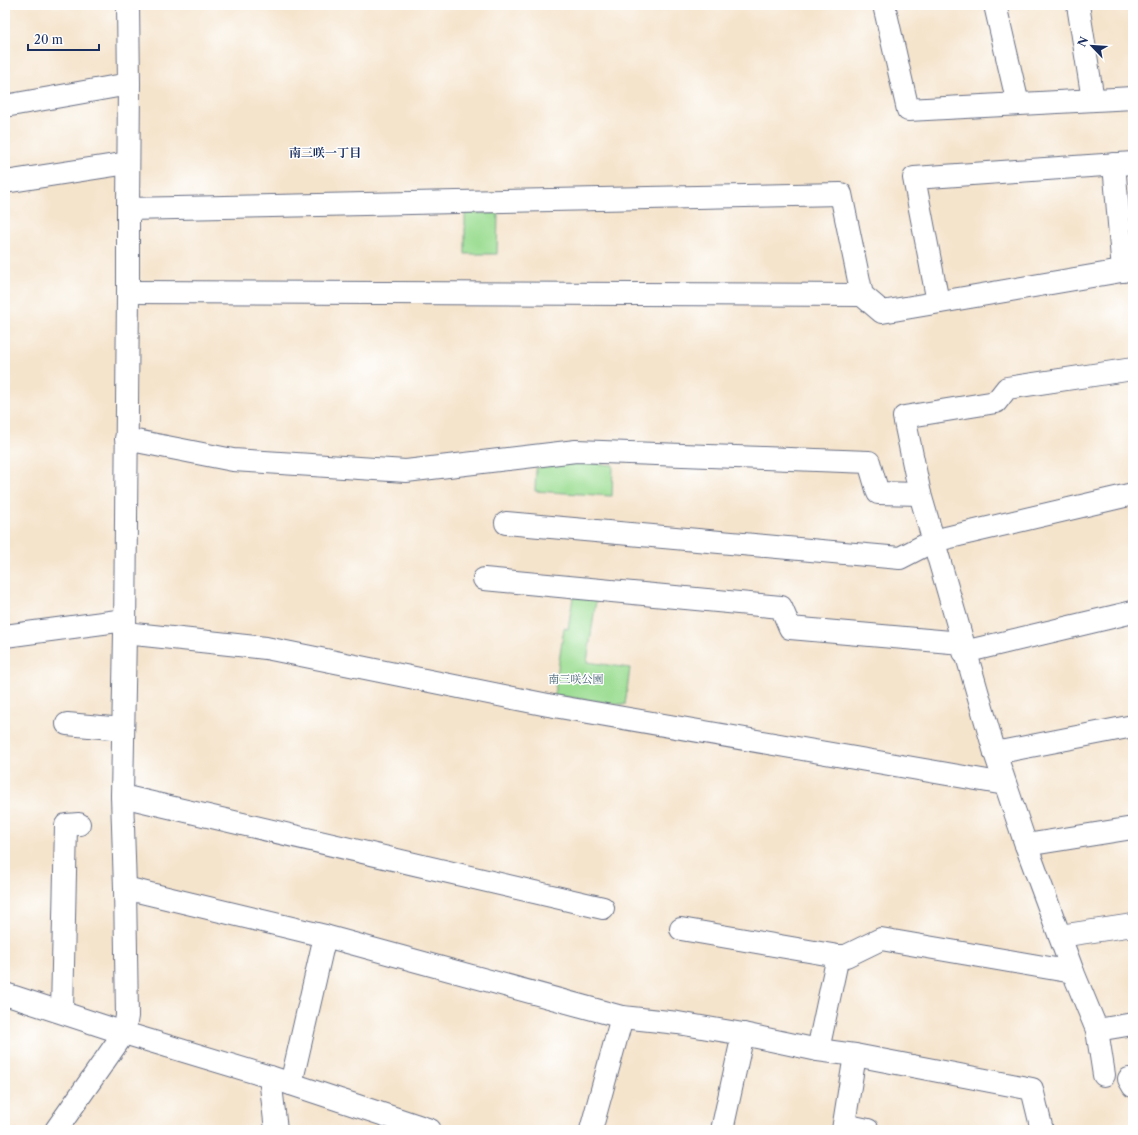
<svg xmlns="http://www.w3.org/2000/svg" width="1138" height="1135" viewBox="0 0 1138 1135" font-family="'Libre Caslon Text','Noto Serif JP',serif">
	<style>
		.green { fill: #9ede94; stroke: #5c8679 }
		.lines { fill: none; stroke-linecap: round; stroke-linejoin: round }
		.minor-casing { stroke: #676e84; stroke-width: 24 }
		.minor { stroke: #fff; stroke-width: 22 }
		.labels { text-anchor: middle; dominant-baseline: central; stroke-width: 3; stroke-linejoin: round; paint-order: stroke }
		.park-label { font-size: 11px; fill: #3c5b6c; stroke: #fff }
		.neighbourhood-label { font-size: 12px; font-weight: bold; fill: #1b2f5e; stroke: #fff }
	</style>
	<rect width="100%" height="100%" fill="#fff"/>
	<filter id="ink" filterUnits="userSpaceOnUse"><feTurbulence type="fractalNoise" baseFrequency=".025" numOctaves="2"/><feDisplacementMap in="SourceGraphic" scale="8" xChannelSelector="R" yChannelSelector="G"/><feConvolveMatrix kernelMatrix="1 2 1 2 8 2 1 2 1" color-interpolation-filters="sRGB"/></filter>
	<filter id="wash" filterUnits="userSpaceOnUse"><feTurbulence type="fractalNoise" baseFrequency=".012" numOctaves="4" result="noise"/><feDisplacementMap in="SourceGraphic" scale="16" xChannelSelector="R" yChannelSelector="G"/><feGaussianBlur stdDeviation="0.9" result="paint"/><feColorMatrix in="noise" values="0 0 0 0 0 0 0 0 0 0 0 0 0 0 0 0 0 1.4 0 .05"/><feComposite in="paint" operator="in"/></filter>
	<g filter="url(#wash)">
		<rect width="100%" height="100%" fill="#f5e4cc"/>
		<g class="green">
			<path d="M 465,213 L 498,213 L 497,254 L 465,254 Z"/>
			<path d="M 577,462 L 613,465 L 612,496 L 535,491 L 536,468 Z"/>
			<path d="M 573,597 L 596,600 L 587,662 L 630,668 L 625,705 L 554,695 L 564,628 L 568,629 Z"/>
		</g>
	</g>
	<g filter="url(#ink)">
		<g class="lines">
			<g class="minor-casing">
				<g id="minor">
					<path d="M 884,5 L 908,110 L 1133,98"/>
					<path d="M 995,5 L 1018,104"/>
					<path d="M 1078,5 L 1093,100"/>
					<path d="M 5,106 L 129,84"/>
					<path d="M 1114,164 L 1123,271"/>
					<path d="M 5,182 L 128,163"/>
					<path d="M 128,209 L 841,194 L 862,295 L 882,312 L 1133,269"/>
					<path d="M 128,292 L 862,295"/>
					<path d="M 938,302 L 914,178 L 1133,163"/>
					<path d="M 126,439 L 233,460 L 406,471 L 576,451 L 869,462 L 878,493 L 920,494"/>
					<path d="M 506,523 L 900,558 L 933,541 L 1133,494"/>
					<path d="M 484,579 L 781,607 L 790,628 L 962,643"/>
					<path d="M 125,633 L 266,648 L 548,705 L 1005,784"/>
					<path d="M 5,636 L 125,620"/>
					<path d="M 964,652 L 1133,612"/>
					<path d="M 67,724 L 123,729"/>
					<path d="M 995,753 L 1133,726"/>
					<path d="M 122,796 L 603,908"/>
					<path d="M 1026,845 L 1133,828"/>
					<path d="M 125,888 L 325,936 L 622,1017 L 678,1023 L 743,1034 L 818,1050 L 855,1055 L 1032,1089 L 1042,1130"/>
					<path d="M 681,929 L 838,956 L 846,956 L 881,939 L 1073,972"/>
					<path d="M 1060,936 L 1133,925"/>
					<path d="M 5,994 L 124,1033 L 270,1077 L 430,1130"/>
					<path d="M 62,1012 L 66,825 L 79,824"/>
					<path d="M 1097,1030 L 1133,1024"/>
					<path d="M 818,1050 L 838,956"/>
					<path d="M 1104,1075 L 1097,1030 L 1073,972 L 1026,845 L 995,753 L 920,494 L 904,417 L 996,402 L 1007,388 L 1133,369"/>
					<path d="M 270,1077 L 276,1130"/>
					<path d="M 1129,1079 L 1133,1086"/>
					<path d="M 291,1084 L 325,936"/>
					<path d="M 844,1125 L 868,1130"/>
					<path d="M 56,1130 L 124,1033 L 127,1016 L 125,888 L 122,796 L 125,633 L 128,292 L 128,209 L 129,84 L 128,5"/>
					<path d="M 591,1130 L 622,1017"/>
					<path d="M 722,1130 L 743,1034"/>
					<path d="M 843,1130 L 855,1055"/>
				</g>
			</g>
			<use href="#minor" class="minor"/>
		</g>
	</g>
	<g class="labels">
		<g class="park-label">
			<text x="576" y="679">南三咲公園</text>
		</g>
		<g class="neighbourhood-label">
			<text x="325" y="152">南三咲一丁目</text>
		</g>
	</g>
	<rect width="1138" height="1135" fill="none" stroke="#fff" stroke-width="20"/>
	<g transform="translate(1092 46) rotate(295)" stroke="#ffffff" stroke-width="3" paint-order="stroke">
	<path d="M0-3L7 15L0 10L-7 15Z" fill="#1b2f5e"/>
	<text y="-6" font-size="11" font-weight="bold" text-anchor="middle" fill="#1b2f5e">N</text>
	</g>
	<path d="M28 44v6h71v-6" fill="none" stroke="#1b2f5e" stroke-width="2"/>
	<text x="34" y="44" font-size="12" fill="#1b2f5e" stroke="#ffffff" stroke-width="3" paint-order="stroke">20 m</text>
</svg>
